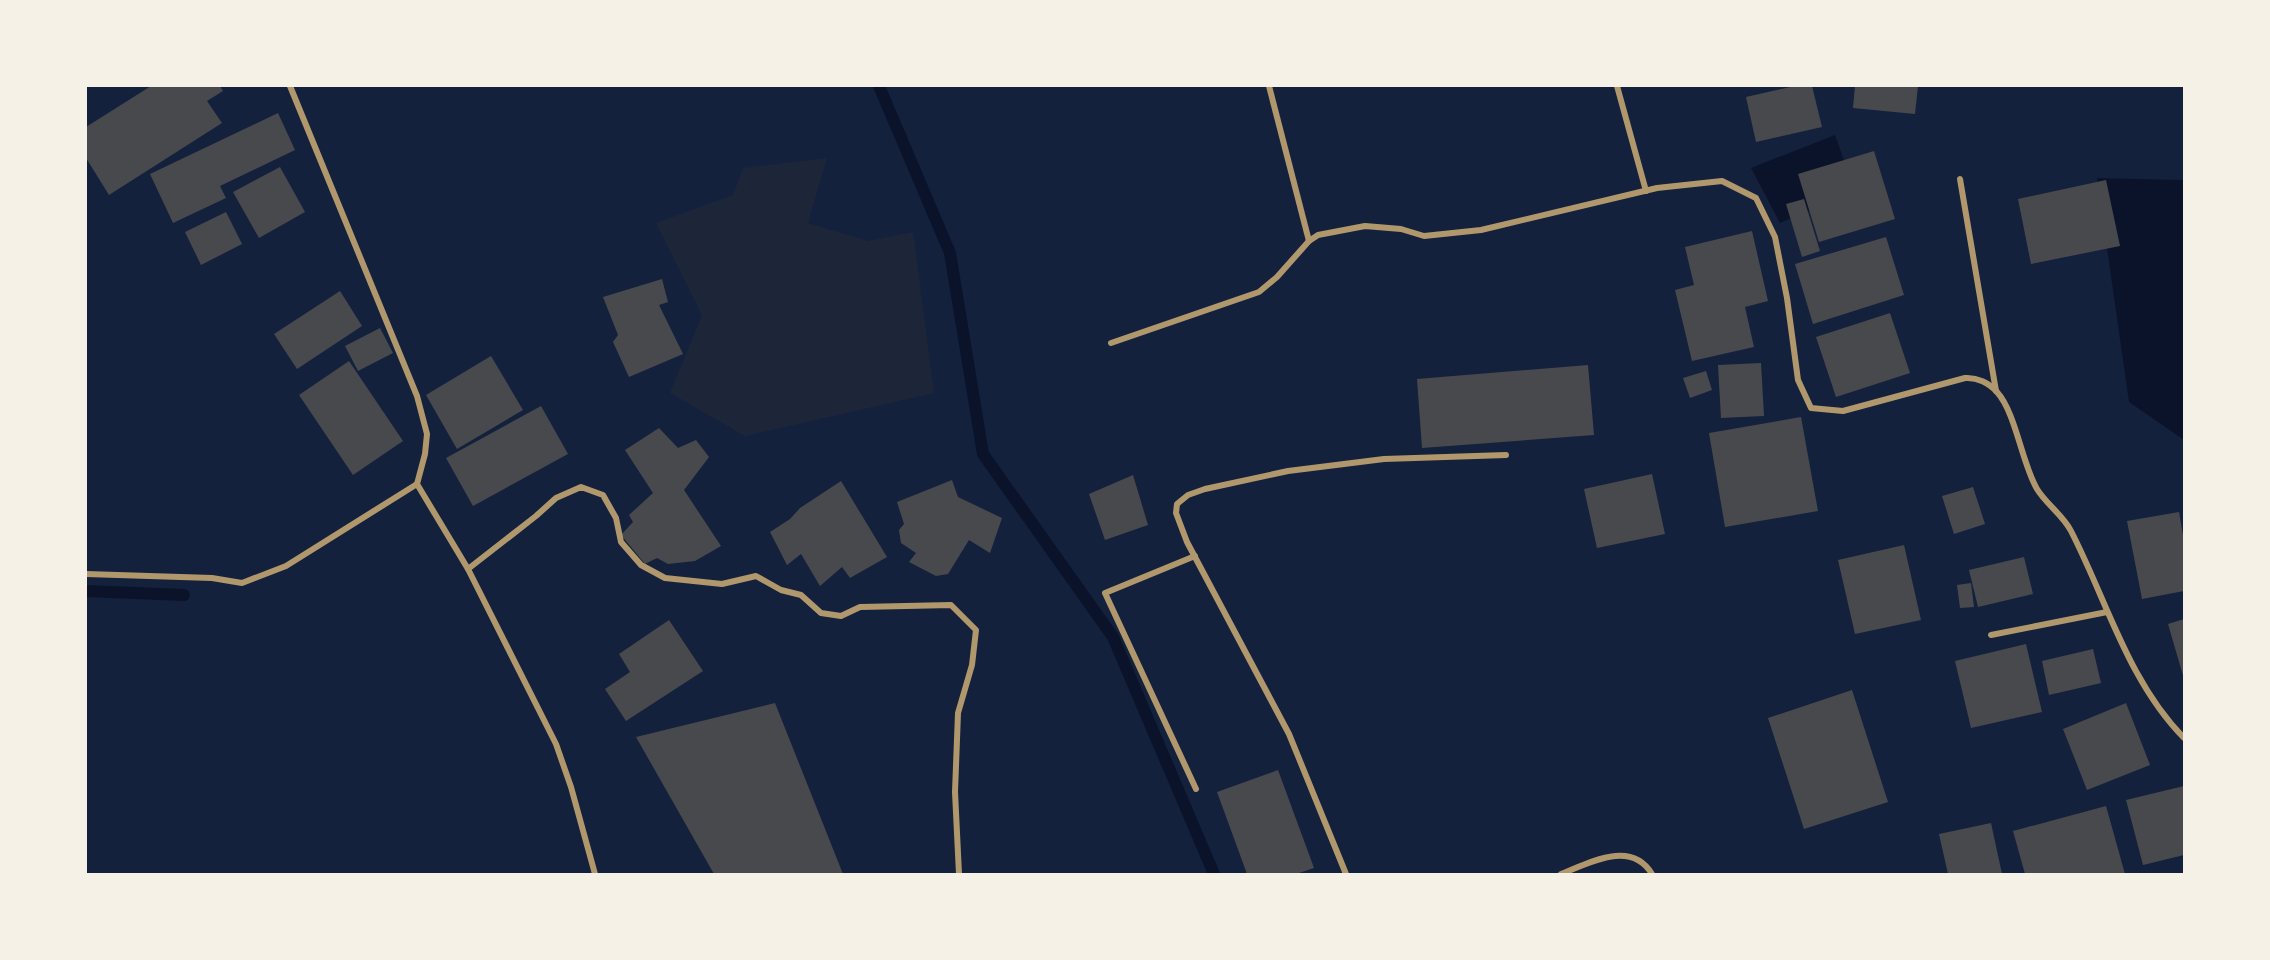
<svg xmlns="http://www.w3.org/2000/svg" width="2270" height="960" viewBox="0 0 2270 960" font-family="'Roboto Condensed',sans-serif">
	<style>
		.green { fill: #1d2539 }
		.water { fill: #0b132b }
		.lines { fill: none; stroke-linecap: round; stroke-linejoin: round }
		.stream { stroke: #0b132b; stroke-width: 12 }
		.building { fill: #48494c }
		.minor { stroke: #b1986c; stroke-width: 6 }
	</style>
	<rect width="100%" height="100%" fill="#14213d"/>
	<path class="green" d="M 827,158 L 808,223 L 868,241 L 913,232 L 934,393 L 745,436 L 670,393 L 702,315 L 656,223 L 733,195 L 743,168 Z"/>
	<g class="water">
		<path d="M 1835,135 L 1855,191 L 1780,223 L 1751,168 Z"/>
		<path d="M 2097,178 L 2184,180 L 2184,440 L 2129,402 Z"/>
	</g>
	<g class="lines">
		<g class="stream">
			<path d="M 879,86 L 950,253 L 983,454 L 1113,637 L 1214,874"/>
			<path d="M 86,591 L 184,595"/>
		</g>
	</g>
	<g class="building">
		<path d="M 151,86 L 220,86 L 223,91 L 207,101 L 222,123 L 109,195 L 86,158 L 86,127 Z"/>
		<path d="M 1795,86 L 1812,86 L 1822,127 L 1756,142 L 1746,97 Z"/>
		<path d="M 1855,86 L 1918,86 L 1915,114 L 1853,108 Z"/>
		<path d="M 278,113 L 295,150 L 220,186 L 226,198 L 173,223 L 150,174 Z"/>
		<path d="M 1874,151 L 1895,219 L 1819,242 L 1798,174 Z"/>
		<path d="M 280,167 L 305,212 L 259,238 L 233,192 Z"/>
		<path d="M 2106,180 L 2120,246 L 2031,264 L 2018,199 Z"/>
		<path d="M 1804,199 L 1820,251 L 1802,257 L 1786,204 Z"/>
		<path d="M 226,212 L 242,244 L 201,265 L 185,232 Z"/>
		<path d="M 1752,231 L 1768,301 L 1745,307 L 1754,347 L 1692,361 L 1675,290 L 1694,285 L 1685,247 Z"/>
		<path d="M 1886,237 L 1904,295 L 1813,324 L 1795,264 Z"/>
		<path d="M 662,279 L 668,302 L 659,305 L 683,354 L 629,377 L 613,342 L 618,335 L 603,297 Z"/>
		<path d="M 340,291 L 362,326 L 297,369 L 274,334 Z"/>
		<path d="M 1890,313 L 1910,373 L 1836,397 L 1816,337 Z"/>
		<path d="M 380,328 L 393,353 L 358,371 L 345,346 Z"/>
		<path d="M 491,356 L 523,410 L 457,449 L 426,395 Z"/>
		<path d="M 349,361 L 403,441 L 353,475 L 299,395 Z"/>
		<path d="M 1761,363 L 1764,416 L 1721,418 L 1718,365 Z"/>
		<path d="M 1588,365 L 1594,435 L 1422,448 L 1417,379 Z"/>
		<path d="M 1706,371 L 1712,390 L 1690,398 L 1683,378 Z"/>
		<path d="M 541,406 L 568,454 L 473,506 L 446,458 Z"/>
		<path d="M 1801,417 L 1818,511 L 1725,527 L 1709,433 Z"/>
		<path d="M 659,428 L 678,448 L 696,440 L 709,457 L 684,490 L 721,546 L 695,561 L 668,564 L 657,558 L 645,564 L 621,535 L 633,522 L 629,515 L 653,493 L 625,450 Z"/>
		<path d="M 1652,474 L 1665,534 L 1597,548 L 1584,489 Z"/>
		<path d="M 1133,475 L 1148,525 L 1105,540 L 1089,494 Z"/>
		<path d="M 952,480 L 958,497 L 1002,518 L 990,553 L 969,540 L 948,574 L 936,576 L 909,562 L 916,553 L 901,543 L 899,530 L 904,524 L 897,502 Z"/>
		<path d="M 841,481 L 887,557 L 850,578 L 842,567 L 820,586 L 801,554 L 787,565 L 770,532 L 790,519 L 800,508 Z"/>
		<path d="M 1973,487 L 1985,524 L 1954,534 L 1942,496 Z"/>
		<path d="M 2179,512 L 2184,541 L 2184,591 L 2142,599 L 2127,521 Z"/>
		<path d="M 1904,545 L 1921,620 L 1855,634 L 1838,560 Z"/>
		<path d="M 2024,557 L 2033,594 L 1978,607 L 1969,570 Z"/>
		<path d="M 1971,583 L 1974,607 L 1960,608 L 1957,585 Z"/>
		<path d="M 2184,619 L 2184,679 L 2168,624 Z"/>
		<path d="M 669,620 L 703,671 L 626,721 L 605,689 L 630,672 L 619,654 Z"/>
		<path d="M 2026,644 L 2042,712 L 1971,728 L 1955,661 Z"/>
		<path d="M 2093,649 L 2101,683 L 2049,695 L 2042,661 Z"/>
		<path d="M 1852,690 L 1888,802 L 1804,829 L 1768,718 Z"/>
		<path d="M 775,703 L 843,874 L 714,874 L 636,737 Z"/>
		<path d="M 2126,703 L 2150,765 L 2087,790 L 2063,729 Z"/>
		<path d="M 1278,770 L 1314,868 L 1296,874 L 1247,874 L 1217,792 Z"/>
		<path d="M 2184,786 L 2184,855 L 2143,865 L 2126,800 Z"/>
		<path d="M 2106,806 L 2125,874 L 2025,874 L 2013,831 Z"/>
		<path d="M 1991,823 L 2002,874 L 1948,874 L 1939,834 Z"/>
	</g>
	<g class="lines">
		<g class="minor">
			<path d="M 290,86 L 417,396 L 427,434 L 425,454 L 417,484 L 468,569 L 556,744 L 571,787 L 595,874"/>
			<path d="M 1269,86 L 1309,241"/>
			<path d="M 1617,86 L 1646,191"/>
			<path d="M 1960,179 L 1996,391"/>
			<path d="M 1111,343 L 1259,292 L 1277,277 L 1309,241 L 1318,235 L 1365,226 L 1401,229 L 1424,236 L 1481,230 L 1657,188 L 1722,181 L 1756,198 L 1775,237 L 1787,298 L 1798,380 L 1811,408 L 1843,411 L 1965,378 C 1977,377 1989,383 1997,392 C 2016,413 2022,464 2037,489 C 2046,504 2063,515 2071,531 C 2107,601 2128,681 2184,738"/>
			<path d="M 1195,556 L 1105,593 L 1196,789"/>
			<path d="M 468,569 L 536,516 L 556,498 L 581,487 L 603,495 L 616,518 L 621,542 L 641,565 L 665,578 L 722,584 L 756,576 L 781,590 L 801,595 L 821,613 L 841,616 L 860,607 L 951,605 L 976,630 L 972,665 L 958,713 L 955,792 L 959,874"/>
			<path d="M 86,574 L 212,578 L 242,583 L 286,566 L 417,484"/>
			<path d="M 1991,635 L 2107,612"/>
			<path d="M 1346,874 L 1289,734 L 1187,542 L 1176,513 L 1177,504 L 1188,495 L 1205,489 L 1288,471 L 1384,459 L 1506,455"/>
			<path d="M 1561,874 C 1589,863 1631,839 1652,874"/>
		</g>
	</g>
	<rect width="2270" height="960" fill="none" stroke="#f6f1e7" stroke-width="174"/>
</svg>
